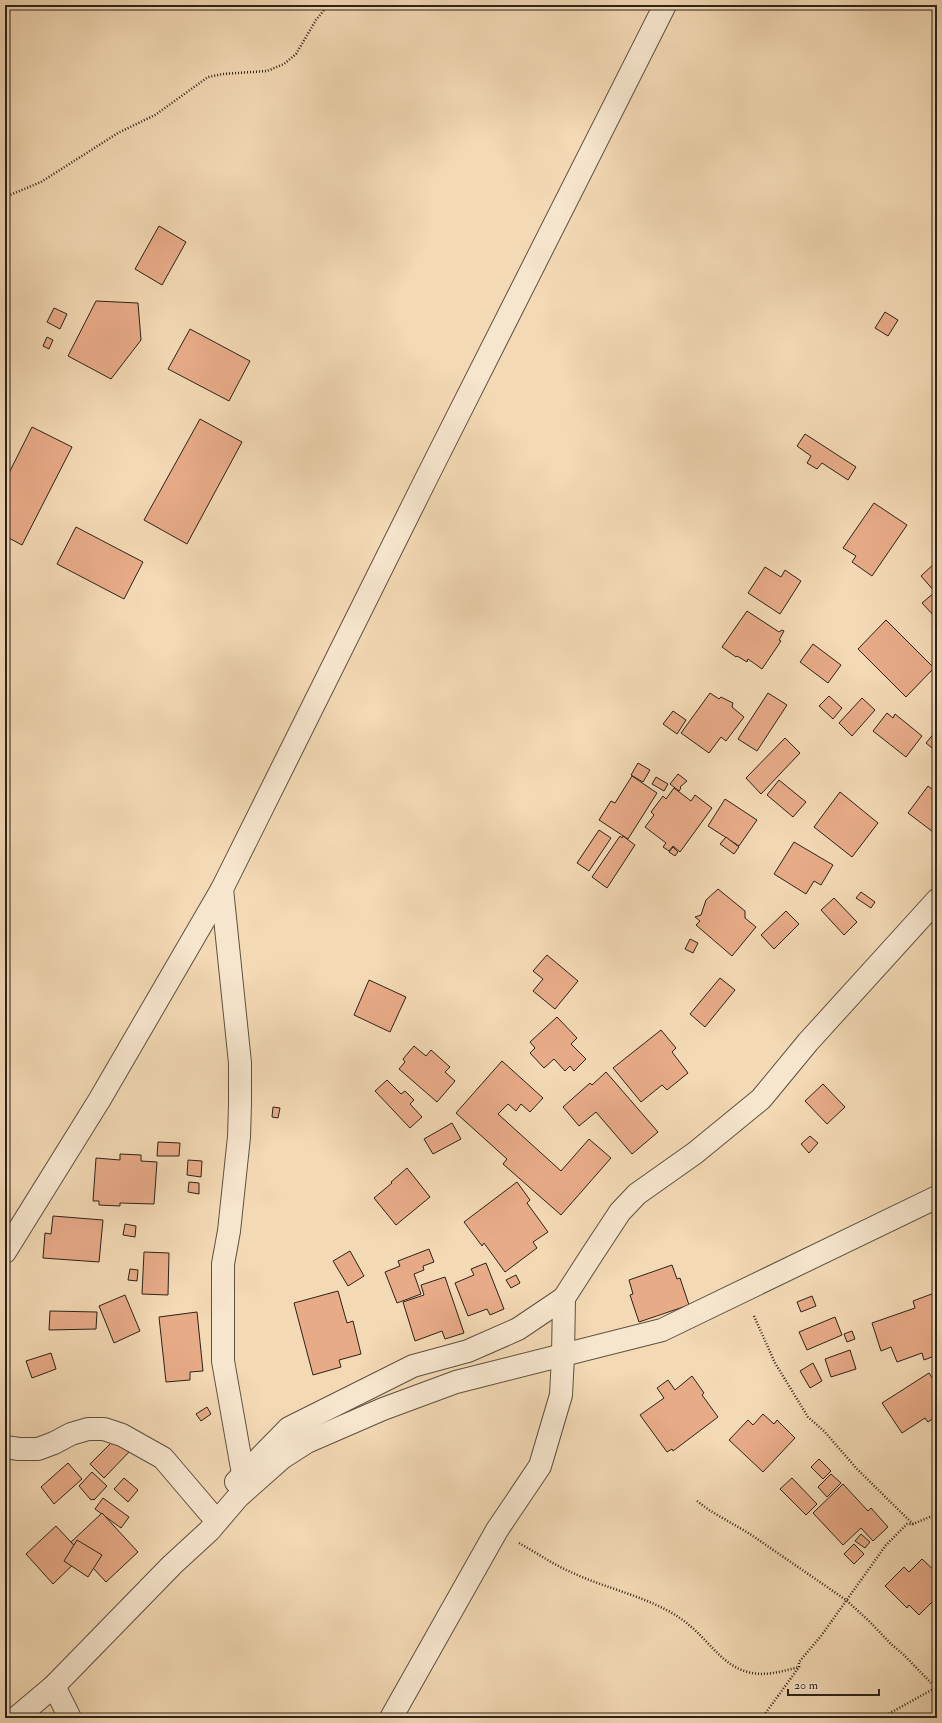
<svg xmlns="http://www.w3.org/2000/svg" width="942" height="1723" viewBox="0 0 942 1723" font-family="'IM FELL Double Pica',serif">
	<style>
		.building { fill: #e8ab88; stroke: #2b231a }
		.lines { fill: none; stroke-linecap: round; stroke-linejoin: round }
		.minor-casing { stroke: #5d5040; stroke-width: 24 }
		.path { stroke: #2b231a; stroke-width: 2.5; stroke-dasharray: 1 2; stroke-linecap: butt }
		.minor { stroke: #f7e6ce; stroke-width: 22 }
	</style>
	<rect width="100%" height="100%" fill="#f3d9b4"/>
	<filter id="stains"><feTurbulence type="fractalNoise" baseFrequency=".005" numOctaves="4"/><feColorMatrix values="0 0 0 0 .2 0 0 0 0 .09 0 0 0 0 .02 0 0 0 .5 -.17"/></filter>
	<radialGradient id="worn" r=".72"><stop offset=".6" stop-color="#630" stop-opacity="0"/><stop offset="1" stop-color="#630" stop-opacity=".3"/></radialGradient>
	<g class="building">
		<path d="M 159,226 L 186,242 L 162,285 L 135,269 Z"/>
		<path d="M 96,301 L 138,303 L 141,340 L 111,379 L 68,356 Z"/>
		<path d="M 54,308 L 67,314 L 60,329 L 47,322 Z"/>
		<path d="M 885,312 L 898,320 L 888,336 L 875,328 Z"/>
		<path d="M 190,329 L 250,361 L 229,401 L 168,369 Z"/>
		<path d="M 47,337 L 53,340 L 49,349 L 43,346 Z"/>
		<path d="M 200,419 L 242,442 L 187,544 L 144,520 Z"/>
		<path d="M 32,427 L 72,447 L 22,545 L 5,536 L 5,481 Z"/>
		<path d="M 805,434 L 856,467 L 848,480 L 822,463 L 817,469 L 807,463 L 811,456 L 797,446 Z"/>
		<path d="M 874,503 L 907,525 L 872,576 L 852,562 L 856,556 L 843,548 Z"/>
		<path d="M 76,527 L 143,562 L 124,599 L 57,564 Z"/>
		<path d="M 937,561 L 937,615 L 935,617 L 922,603 L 935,592 L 921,576 Z"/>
		<path d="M 765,567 L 781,577 L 785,570 L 801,581 L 780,614 L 748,593 Z"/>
		<path d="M 747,611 L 779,632 L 782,630 L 784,631 L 779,640 L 781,641 L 762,669 L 748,659 L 747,662 L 737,656 L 736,657 L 722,647 Z"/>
		<path d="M 886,620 L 934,668 L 906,697 L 858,649 Z"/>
		<path d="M 813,644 L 841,665 L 828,683 L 800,662 Z"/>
		<path d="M 710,693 L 719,699 L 721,697 L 733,703 L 732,707 L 744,717 L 726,741 L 721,737 L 709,753 L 681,733 Z"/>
		<path d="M 768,693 L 787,705 L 757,751 L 738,739 Z"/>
		<path d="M 829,696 L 842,708 L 833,719 L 819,706 Z"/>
		<path d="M 862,698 L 875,710 L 852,736 L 839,723 Z"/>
		<path d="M 673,711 L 686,720 L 677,734 L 663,724 Z"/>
		<path d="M 887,713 L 893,718 L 895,714 L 922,736 L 906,757 L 873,731 Z"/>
		<path d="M 936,731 L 937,732 L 937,752 L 926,743 Z"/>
		<path d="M 785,738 L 800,753 L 761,794 L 746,778 Z"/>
		<path d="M 638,763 L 650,770 L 643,782 L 631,775 Z"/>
		<path d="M 678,774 L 687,781 L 680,787 L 681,788 L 679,791 L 670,784 Z"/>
		<path d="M 632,776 L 657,793 L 628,839 L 599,820 L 611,801 L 615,803 Z"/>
		<path d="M 656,777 L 668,784 L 664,791 L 652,784 Z"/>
		<path d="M 779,780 L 806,802 L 793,817 L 767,795 Z"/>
		<path d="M 928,786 L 937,793 L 937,835 L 908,813 Z"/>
		<path d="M 674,788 L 691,801 L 695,795 L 712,808 L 680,852 L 673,846 L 669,851 L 663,847 L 666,843 L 645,827 L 654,815 L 651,812 L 663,796 L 666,799 Z"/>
		<path d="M 840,792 L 878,823 L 852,857 L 814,827 Z"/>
		<path d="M 725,799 L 757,820 L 739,846 L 708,826 Z"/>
		<path d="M 599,830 L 611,838 L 589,871 L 577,863 Z"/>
		<path d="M 620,836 L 622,838 L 623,836 L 635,845 L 607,888 L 592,877 Z"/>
		<path d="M 726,837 L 739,847 L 734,854 L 720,844 Z"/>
		<path d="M 794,842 L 833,865 L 821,885 L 814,881 L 806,894 L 774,874 Z"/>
		<path d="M 673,847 L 678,852 L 675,856 L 669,852 Z"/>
		<path d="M 718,889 L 745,911 L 745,918 L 756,927 L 732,956 L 696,925 L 700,921 L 695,917 L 701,915 L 706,900 Z"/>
		<path d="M 861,892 L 875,902 L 871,908 L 856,898 Z"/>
		<path d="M 834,898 L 857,922 L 844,935 L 821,910 Z"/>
		<path d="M 786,911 L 799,924 L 774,949 L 761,935 Z"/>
		<path d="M 690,939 L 698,943 L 693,953 L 685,949 Z"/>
		<path d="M 547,955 L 578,981 L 555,1009 L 533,991 L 543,979 L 533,971 Z"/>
		<path d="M 720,978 L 735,990 L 705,1027 L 690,1014 Z"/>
		<path d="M 369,980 L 406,997 L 390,1032 L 354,1015 Z"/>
		<path d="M 557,1017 L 577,1038 L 571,1044 L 586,1059 L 574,1071 L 570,1066 L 565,1071 L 554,1059 L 544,1068 L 530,1053 L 535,1048 L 530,1042 Z"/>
		<path d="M 661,1030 L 676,1048 L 672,1052 L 688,1073 L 667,1090 L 662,1085 L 641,1102 L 613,1068 Z"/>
		<path d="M 414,1046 L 426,1056 L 431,1050 L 450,1067 L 445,1072 L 455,1081 L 437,1102 L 399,1069 L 405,1062 L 403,1059 Z"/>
		<path d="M 502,1061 L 543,1098 L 530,1112 L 521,1104 L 516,1111 L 508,1104 L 498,1114 L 561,1171 L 589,1139 L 611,1158 L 561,1215 L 503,1164 L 507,1159 L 456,1113 Z"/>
		<path d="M 606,1072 L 658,1132 L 632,1154 L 596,1112 L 579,1126 L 563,1107 L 590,1083 L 592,1085 Z"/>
		<path d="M 387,1080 L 401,1094 L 405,1091 L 414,1100 L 410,1104 L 422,1117 L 410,1128 L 375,1091 Z"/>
		<path d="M 823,1084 L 845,1107 L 827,1124 L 805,1101 Z"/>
		<path d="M 273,1107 L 280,1108 L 278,1118 L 272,1117 Z"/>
		<path d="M 452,1123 L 461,1139 L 433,1154 L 424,1139 Z"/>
		<path d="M 810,1136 L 818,1143 L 809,1153 L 801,1144 Z"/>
		<path d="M 158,1142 L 180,1143 L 179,1156 L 157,1156 Z"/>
		<path d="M 120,1154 L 141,1155 L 141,1161 L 157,1162 L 154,1204 L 120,1203 L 120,1206 L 99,1205 L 99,1201 L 93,1201 L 96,1158 L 120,1160 Z"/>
		<path d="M 188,1160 L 202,1161 L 201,1177 L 187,1175 Z"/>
		<path d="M 407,1168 L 430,1197 L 396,1225 L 374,1198 L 392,1183 L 391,1182 Z"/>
		<path d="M 189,1182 L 199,1183 L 199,1194 L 188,1192 Z"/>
		<path d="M 517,1182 L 530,1200 L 527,1203 L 548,1232 L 533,1242 L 537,1248 L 505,1272 L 484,1243 L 482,1246 L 464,1222 Z"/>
		<path d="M 53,1216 L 103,1220 L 99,1262 L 43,1258 L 45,1233 L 51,1234 Z"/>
		<path d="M 125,1224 L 136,1226 L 135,1237 L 123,1235 Z"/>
		<path d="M 429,1249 L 434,1262 L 423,1266 L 424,1270 L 414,1274 L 421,1294 L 397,1303 L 385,1272 L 400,1266 L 398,1261 Z"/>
		<path d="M 350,1251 L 364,1276 L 348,1286 L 333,1261 Z"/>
		<path d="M 144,1252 L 169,1253 L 168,1295 L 142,1294 Z"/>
		<path d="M 486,1263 L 504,1309 L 490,1315 L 487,1309 L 468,1316 L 455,1283 L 474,1275 L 471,1269 Z"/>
		<path d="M 672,1265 L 677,1279 L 680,1278 L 689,1305 L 639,1322 L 630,1295 L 633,1294 L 629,1280 Z"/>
		<path d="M 130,1269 L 138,1270 L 137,1281 L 128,1280 Z"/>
		<path d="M 516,1275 L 520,1283 L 511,1288 L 506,1280 Z"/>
		<path d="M 445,1277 L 464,1333 L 445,1339 L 442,1331 L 415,1341 L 403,1302 L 424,1295 L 421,1285 Z"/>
		<path d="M 338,1291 L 347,1323 L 353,1321 L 361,1354 L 339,1360 L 341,1367 L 313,1375 L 294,1303 Z"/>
		<path d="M 937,1292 L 937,1355 L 924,1360 L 922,1353 L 897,1362 L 891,1347 L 881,1351 L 872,1323 L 915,1308 L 913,1301 Z"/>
		<path d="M 125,1295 L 140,1331 L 114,1343 L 99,1306 Z"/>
		<path d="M 812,1296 L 816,1306 L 801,1312 L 797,1302 Z"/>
		<path d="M 50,1311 L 97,1312 L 96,1329 L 49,1330 Z"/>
		<path d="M 197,1312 L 203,1371 L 190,1372 L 190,1380 L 166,1382 L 159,1317 Z"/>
		<path d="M 835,1317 L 842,1335 L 807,1350 L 799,1332 Z"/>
		<path d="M 852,1331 L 855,1339 L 847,1342 L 844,1334 Z"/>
		<path d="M 850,1350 L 856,1369 L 831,1377 L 825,1359 Z"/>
		<path d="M 51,1353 L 56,1369 L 32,1378 L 26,1361 Z"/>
		<path d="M 813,1363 L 822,1381 L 810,1388 L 800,1371 Z"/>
		<path d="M 929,1373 L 937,1385 L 937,1416 L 928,1422 L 925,1418 L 902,1433 L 882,1403 Z"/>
		<path d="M 692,1376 L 704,1393 L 702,1395 L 718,1417 L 673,1451 L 672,1449 L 667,1452 L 640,1415 L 664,1398 L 657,1388 L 668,1380 L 675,1390 Z"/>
		<path d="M 207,1407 L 211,1414 L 201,1421 L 196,1414 Z"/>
		<path d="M 763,1414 L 774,1424 L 777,1420 L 795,1438 L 763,1472 L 729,1440 L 748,1420 L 753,1425 Z"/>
		<path d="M 118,1436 L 132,1449 L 104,1478 L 90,1464 Z"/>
		<path d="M 819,1459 L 831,1471 L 823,1479 L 811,1467 Z"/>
		<path d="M 68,1463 L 82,1479 L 54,1504 L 41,1487 Z"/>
		<path d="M 92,1472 L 107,1486 L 94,1500 L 93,1499 L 91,1500 L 79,1486 Z"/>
		<path d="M 831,1474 L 841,1483 L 827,1497 L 818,1487 Z"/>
		<path d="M 124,1478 L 138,1490 L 128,1502 L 114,1489 Z"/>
		<path d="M 792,1478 L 817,1504 L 806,1515 L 780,1489 Z"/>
		<path d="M 843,1484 L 868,1511 L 871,1508 L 888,1527 L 873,1541 L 861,1528 L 843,1545 L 813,1513 Z"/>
		<path d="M 103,1498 L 129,1517 L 121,1528 L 95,1509 Z"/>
		<path d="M 102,1513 L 138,1552 L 106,1582 L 70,1543 Z"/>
		<path d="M 56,1526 L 83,1555 L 53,1584 L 26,1554 Z"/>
		<path d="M 861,1534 L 870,1542 L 865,1548 L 855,1541 Z"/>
		<path d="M 77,1540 L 102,1555 L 88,1577 L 64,1561 Z"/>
		<path d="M 854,1544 L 864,1554 L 854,1564 L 844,1554 Z"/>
		<path d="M 922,1559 L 937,1573 L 937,1597 L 919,1615 L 909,1605 L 907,1608 L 885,1586 L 904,1567 L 909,1572 Z"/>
	</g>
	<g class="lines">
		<g class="minor-casing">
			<g id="minor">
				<path d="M 222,889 L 240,1063 L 240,1104 L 239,1137 L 229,1231 L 223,1264 L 223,1361 L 243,1474"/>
				<path d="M 5,1252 L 100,1099 L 222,889 L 425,481 L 665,5"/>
				<path d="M 5,1447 L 19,1449 L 38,1449 L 54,1443 L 71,1434 L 88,1429 L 104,1429 L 122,1435 L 163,1458 L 209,1512"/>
				<path d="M 236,1482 L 289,1428 L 413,1366 L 468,1351 L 518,1329 L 564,1298"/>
				<path d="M 54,1686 L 70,1718"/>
				<path d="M 16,1718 L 54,1686 L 172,1565 L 209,1531 L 238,1497 L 282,1458 L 307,1442 L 383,1409 L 456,1382 L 662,1330 L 937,1197"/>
				<path d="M 391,1718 L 497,1530 L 540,1466 L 561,1395 L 563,1356 L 564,1298 L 593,1253 L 620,1212 L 637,1194 L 695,1153 L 761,1099 L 808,1042 L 937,900"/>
			</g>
		</g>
		<g class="path">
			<path d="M 5,197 L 41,182 L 118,133 L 155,115 L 208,77 L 223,74 L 267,71 L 284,64 L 296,54 L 316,20 L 328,5"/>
			<path d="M 754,1316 L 775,1363 L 808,1417 L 824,1431 L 857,1469 L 913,1524"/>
			<path d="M 697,1501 L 709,1510 L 750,1534 L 846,1600 L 869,1621 L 891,1644 L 903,1654 L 936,1688"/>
			<path d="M 519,1543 C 537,1553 554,1565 573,1573 C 609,1590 659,1599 689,1625 C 708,1640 723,1666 748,1672 C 765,1677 783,1671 799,1667"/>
			<path d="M 762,1718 L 799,1667 L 799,1662 L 821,1636 L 886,1545 L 907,1524 L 913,1524 L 937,1514"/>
			<path d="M 881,1718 L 937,1687"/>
		</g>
		<use href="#minor" class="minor"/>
	</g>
	<rect width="942" height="1723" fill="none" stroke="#f3d9b4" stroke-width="20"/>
	<rect x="6" y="6" width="930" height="1711" fill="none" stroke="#2b231a" stroke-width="2"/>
	<rect x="10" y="10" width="922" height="1703" fill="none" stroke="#2b231a"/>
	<path d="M788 1689v6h91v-6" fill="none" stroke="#2b231a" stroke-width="2"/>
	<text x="794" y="1689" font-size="12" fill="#2b231a" stroke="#f7e6ce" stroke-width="3" paint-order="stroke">20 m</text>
	<rect width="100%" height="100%" filter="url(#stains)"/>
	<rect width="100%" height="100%" fill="url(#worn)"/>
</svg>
